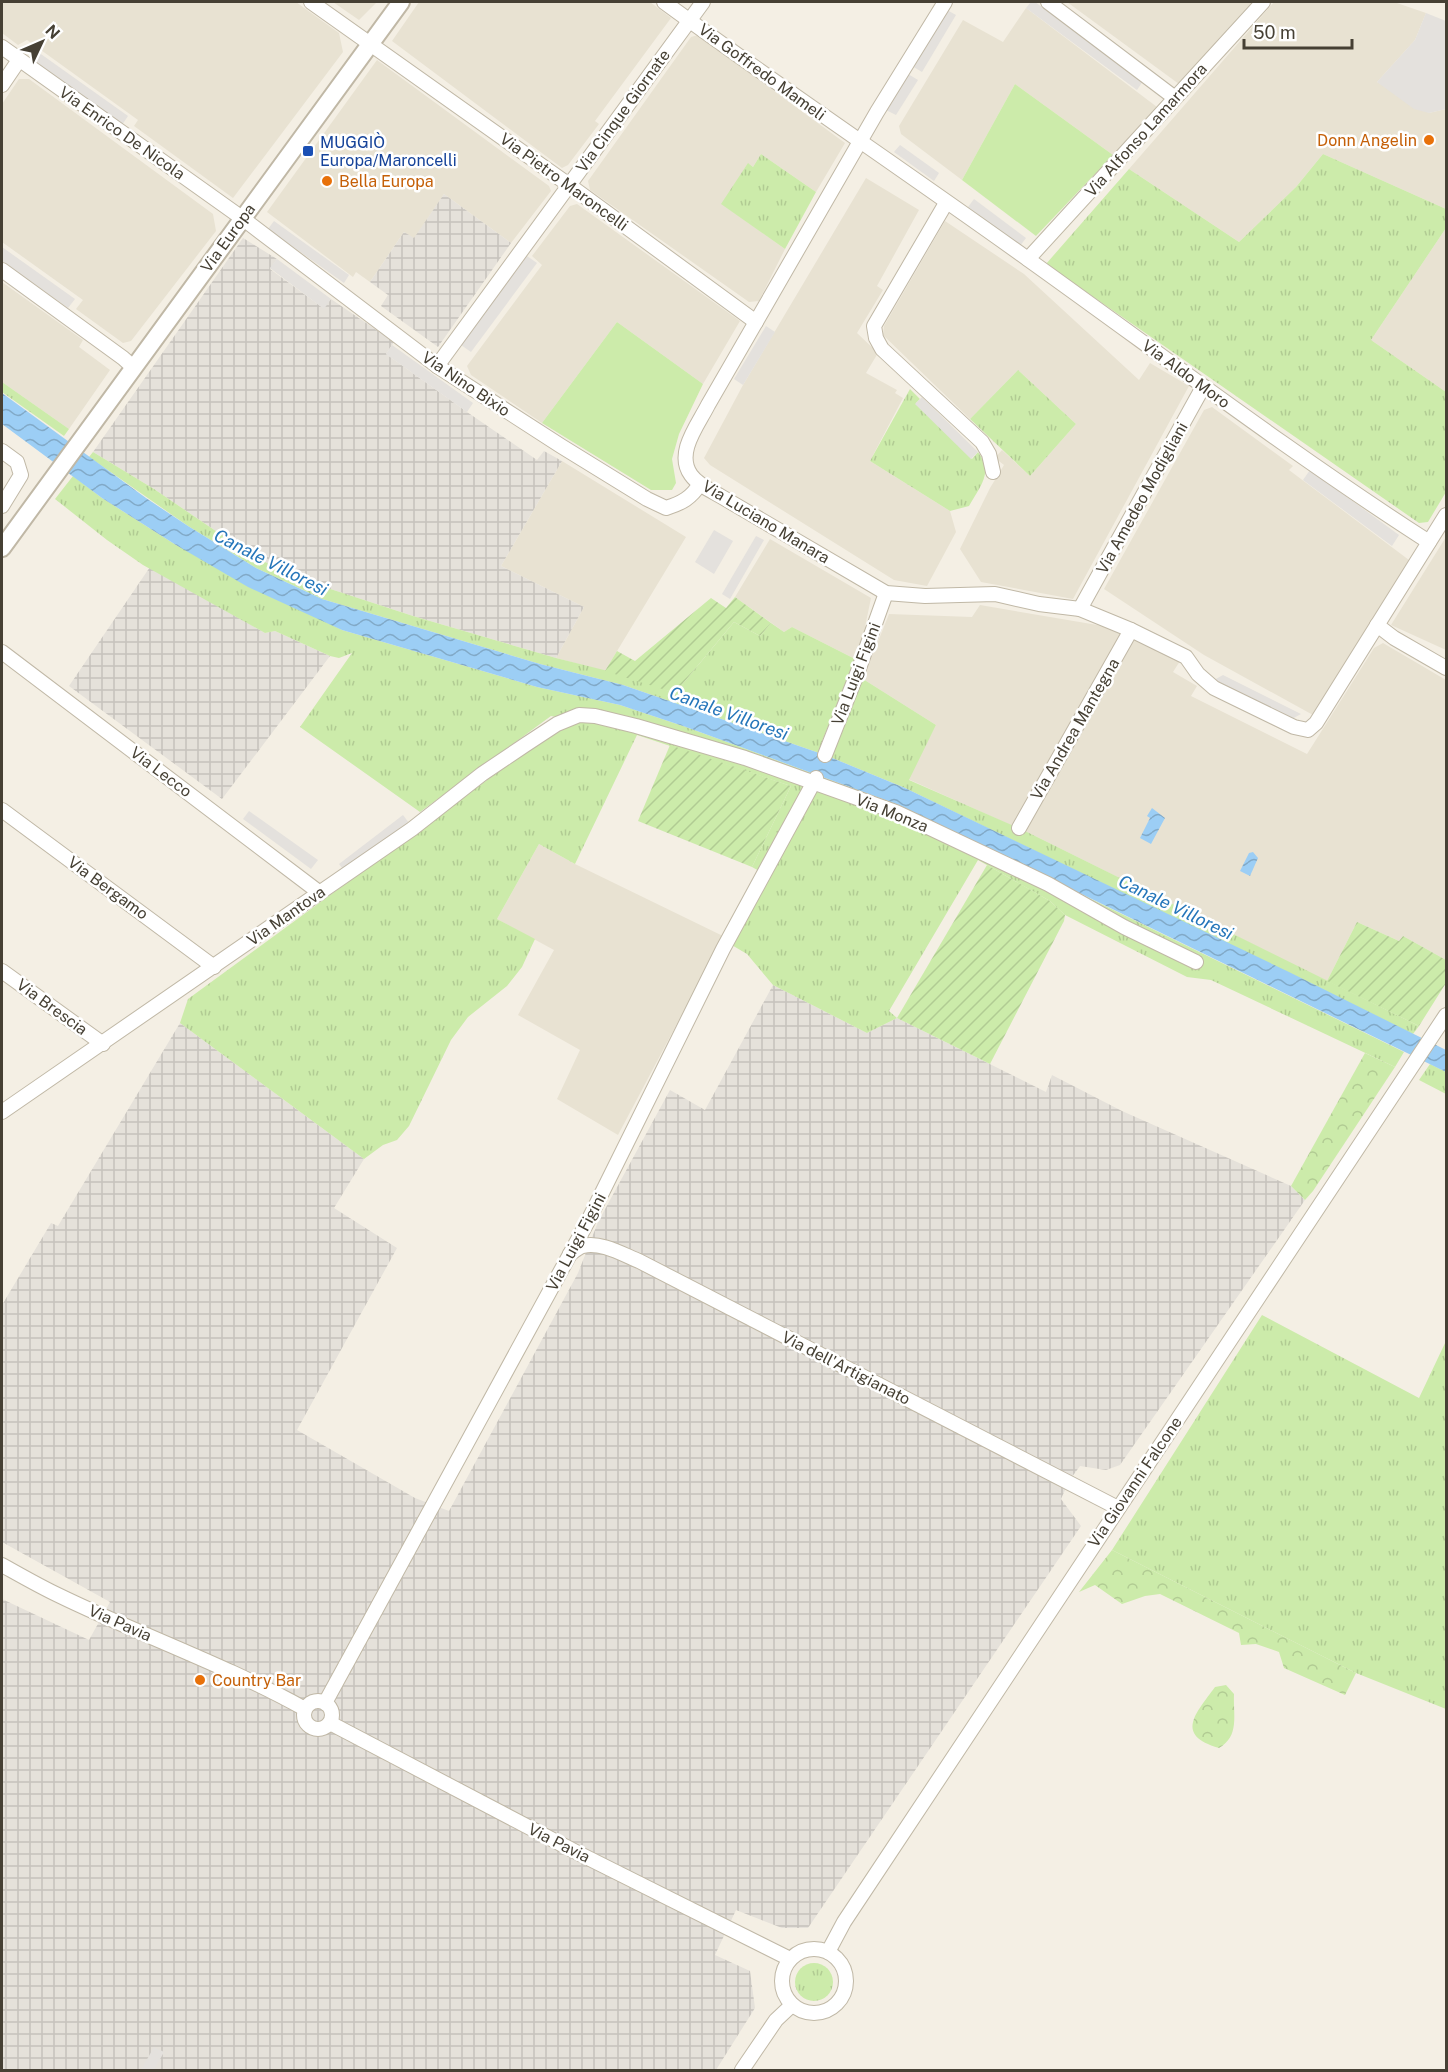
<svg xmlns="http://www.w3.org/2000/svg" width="1448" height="2072" viewBox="0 0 1448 2072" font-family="'Public Sans',sans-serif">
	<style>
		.residential { fill: #e8e2d2 }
		.industrial { fill: url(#industrial-grid) }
		.grass { fill: url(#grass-tufts) }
		.forest { fill: url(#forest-crowns) }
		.park { fill: #ccebaa }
		.garden { fill: url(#garden-furrows) }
		.parking { fill: #e4e1dd }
		.water { fill: url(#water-waves) }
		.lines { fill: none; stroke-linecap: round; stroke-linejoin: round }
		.minor-casing { stroke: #c0b8a6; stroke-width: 16 }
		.tertiary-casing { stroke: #c0b8a6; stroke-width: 20 }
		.minor { stroke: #fff; stroke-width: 14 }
		.tertiary { stroke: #fff; stroke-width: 16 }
		.food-dot { fill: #e8710a; stroke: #fff; stroke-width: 2 }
		.transit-dot { fill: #1a4fb4; stroke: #fff; stroke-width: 2 }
		.labels { text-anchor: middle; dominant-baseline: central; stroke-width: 5; stroke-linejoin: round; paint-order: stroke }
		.street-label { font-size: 16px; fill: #464034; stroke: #fff }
		.food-label { font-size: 16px; fill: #c56008; stroke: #fff; text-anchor: start }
		.transit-label { font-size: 16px; fill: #164399; stroke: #fff; text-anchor: start }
		.water-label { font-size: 18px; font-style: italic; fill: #2576ba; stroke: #fff }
	</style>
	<defs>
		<pattern id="industrial-grid" width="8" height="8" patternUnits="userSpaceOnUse" patternTransform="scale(1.5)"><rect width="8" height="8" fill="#e5e1da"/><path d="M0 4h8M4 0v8" fill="none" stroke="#c6c2bc"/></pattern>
		<pattern id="grass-tufts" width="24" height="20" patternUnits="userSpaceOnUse" patternTransform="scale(1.5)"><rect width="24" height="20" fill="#ccebaa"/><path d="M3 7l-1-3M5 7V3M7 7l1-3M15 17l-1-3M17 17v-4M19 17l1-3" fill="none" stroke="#b1cb93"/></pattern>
		<pattern id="forest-crowns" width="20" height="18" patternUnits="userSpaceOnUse" patternTransform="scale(1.5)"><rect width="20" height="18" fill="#ccebaa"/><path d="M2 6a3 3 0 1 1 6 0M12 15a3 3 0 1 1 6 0" fill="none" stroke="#b1cb93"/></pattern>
		<pattern id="garden-furrows" width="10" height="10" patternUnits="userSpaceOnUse" patternTransform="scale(1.5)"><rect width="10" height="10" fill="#ccebaa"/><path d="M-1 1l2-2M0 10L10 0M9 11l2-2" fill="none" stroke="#b1cb93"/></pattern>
		<pattern id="water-waves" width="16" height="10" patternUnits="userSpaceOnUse" patternTransform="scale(1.5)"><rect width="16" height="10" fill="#9ccef5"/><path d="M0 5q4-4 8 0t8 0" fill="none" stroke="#81a9c7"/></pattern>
	</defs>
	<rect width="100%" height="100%" fill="#f4efe4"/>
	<g class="residential">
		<path d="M 2,2 L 296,2 L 339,33 L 343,52 L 233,198 L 134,126 L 138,120 L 27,40 L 18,45 L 2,33 Z"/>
		<path d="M 333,2 L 377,2 L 359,20 Z"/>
		<path d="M 419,2 L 650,2 L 671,18 L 595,121 L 599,124 L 568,165 L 562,168 L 392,41 Z"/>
		<path d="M 1067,2 L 1255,2 L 1179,84 Z"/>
		<path d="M 1274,2 L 1394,2 L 1426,13 L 1415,40 L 1377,82 L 1429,113 L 1446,109 L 1446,209 L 1323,154 L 1296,187 L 1239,242 L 1129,169 Z"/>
		<path d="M 1026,8 L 1157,107 L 1113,155 L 1015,84 L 962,180 L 901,134 L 899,126 L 963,20 L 1003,42 Z"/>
		<path d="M 698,35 L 845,143 L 816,192 L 761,154 L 753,167 L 749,164 L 722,204 L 785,249 L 759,301 L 749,302 L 590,190 L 588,181 L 691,37 Z"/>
		<path d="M 377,60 L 549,186 L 551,191 L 511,243 L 444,194 L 414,239 L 404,232 L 370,282 L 356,272 L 353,277 L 267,212 Z"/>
		<path d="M 19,79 L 29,79 L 213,214 L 216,231 L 131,341 L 123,343 L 76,309 L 83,300 L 2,242 L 2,104 Z"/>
		<path d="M 866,178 L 919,210 L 877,286 L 883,290 L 857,333 L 878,353 L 866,373 L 897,390 L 895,393 L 903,398 L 870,461 L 950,511 L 956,532 L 927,586 L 894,580 L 710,465 L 704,458 L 743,385 Z"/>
		<path d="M 577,204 L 740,321 L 703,384 L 617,322 L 542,423 L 471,375 L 467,366 L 542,265 L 532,256 L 570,206 Z"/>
		<path d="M 945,221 L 1024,274 L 1139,380 L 1150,363 L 1189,386 L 1073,599 L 981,582 L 960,549 L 990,488 L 1004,465 L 995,458 L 1002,450 L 1030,476 L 1076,424 L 1018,370 L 970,419 L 883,335 L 884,326 Z"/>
		<path d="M 1446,228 L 1446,392 L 1371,340 Z"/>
		<path d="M 2,282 L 83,340 L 79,347 L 110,370 L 69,429 L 2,382 Z"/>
		<path d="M 1212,407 L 1293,466 L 1289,470 L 1409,560 L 1335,679 L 1323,703 L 1313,715 L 1204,655 L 1104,589 L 1204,410 Z"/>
		<path d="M 562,461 L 686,537 L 605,671 L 556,658 L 584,607 L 501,566 Z"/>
		<path d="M 1446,537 L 1446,650 L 1391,625 Z"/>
		<path d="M 770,539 L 871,598 L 864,632 L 855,659 L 792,627 L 784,632 L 735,597 Z"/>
		<path d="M 980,605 L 1115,628 L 1122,637 L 1015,827 L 908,779 L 936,725 L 863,679 L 889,614 L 972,617 Z"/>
		<path d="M 1133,638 L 1180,661 L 1173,672 L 1197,686 L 1191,696 L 1307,754 L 1374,648 L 1383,643 L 1446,680 L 1446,960 L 1403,936 L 1399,941 L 1357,922 L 1327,981 L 1023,830 Z"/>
		<path d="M 539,844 L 575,864 L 725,937 L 706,969 L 618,1135 L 557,1099 L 580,1050 L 518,1015 L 554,950 L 497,919 Z"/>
	</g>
	<g class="industrial">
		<path d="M 444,194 L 511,243 L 438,347 L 381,306 L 388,295 L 370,282 L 404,232 L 414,238 Z"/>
		<path d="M 243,238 L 277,259 L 270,269 L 323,308 L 331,299 L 394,342 L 386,354 L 467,412 L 537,460 L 544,451 L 562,461 L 501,566 L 584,607 L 556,658 L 413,616 L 309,582 L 254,557 L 154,489 L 93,452 Z"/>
		<path d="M 150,567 L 265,633 L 275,631 L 330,656 L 222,799 L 69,686 Z"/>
		<path d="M 773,985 L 867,1033 L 897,1018 L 1046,1092 L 1052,1075 L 1122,1111 L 1291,1186 L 1305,1200 L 1120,1465 L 1106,1470 L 1080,1466 L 1069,1481 L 1061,1499 L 1081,1526 L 808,1928 L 782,1928 L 736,1910 L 715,1955 L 750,1971 L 755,2008 L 716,2070 L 2,2070 L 2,1599 L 89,1640 L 110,1602 L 2,1542 L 2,1305 L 51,1223 L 58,1226 L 180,1023 L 364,1159 L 334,1208 L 397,1248 L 297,1430 L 415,1498 L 449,1511 L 578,1273 L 598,1222 L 670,1090 L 705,1110 Z"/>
	</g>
	<g class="grass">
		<path d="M 761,154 L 816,192 L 785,249 L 721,204 L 748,163 L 753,167 Z"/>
		<path d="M 1323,154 L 1446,209 L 1446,228 L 1371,340 L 1446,392 L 1446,492 L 1428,522 L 1419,523 L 1046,264 L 1129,169 L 1239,242 L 1296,187 Z"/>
		<path d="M 1018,370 L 1076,424 L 1030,476 L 970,419 Z"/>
		<path d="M 2,382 L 69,429 L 64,436 L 2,392 Z"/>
		<path d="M 910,389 L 920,399 L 916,403 L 972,459 L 978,452 C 994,473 980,486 969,506 L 950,511 L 870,461 Z"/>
		<path d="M 93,452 L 154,489 L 254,557 L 309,582 L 413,616 L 556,658 L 628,676 L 675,693 L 734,622 L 760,636 L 771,623 L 784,632 L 792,627 L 855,659 L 821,744 L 836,747 L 863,679 L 936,725 L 909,780 L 1023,830 L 1419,1026 L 1413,1034 L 905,788 L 825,755 L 623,685 L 540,664 L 322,599 L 256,568 L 188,526 L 89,457 Z"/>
		<path d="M 73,476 L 102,498 L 176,545 L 342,630 L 537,687 L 620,705 L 686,727 L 899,805 L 1404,1052 L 1395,1067 L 1211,980 L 1187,977 L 1065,915 L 1050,901 L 978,860 L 889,1011 L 897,1018 L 867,1033 L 773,985 L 747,954 L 730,944 L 761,872 L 752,867 L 791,786 L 637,735 L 575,864 L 539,844 L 497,919 L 535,939 L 522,967 L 507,986 L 468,1017 L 451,1040 L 409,1126 L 397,1140 L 383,1145 L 364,1159 L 180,1023 L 188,999 L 528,750 L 567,727 L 582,721 L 551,716 L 420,812 L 300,727 L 352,653 L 339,658 L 330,656 L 275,631 L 265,633 L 143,565 L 107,540 L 55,499 Z"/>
		<path d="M 1430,1064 L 1446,1072 L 1446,1094 L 1419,1080 Z"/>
		<path d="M 1262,1315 L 1419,1398 L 1446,1341 L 1446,1709 L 1356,1673 L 1112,1550 Z"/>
		<circle cx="814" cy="1982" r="19"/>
	</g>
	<g class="forest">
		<path d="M 1365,1053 L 1395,1067 L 1313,1191 L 1305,1200 L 1291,1186 Z"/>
		<path d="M 1112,1550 L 1356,1673 L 1345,1695 L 1284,1668 L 1279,1652 L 1256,1644 L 1241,1645 L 1239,1633 L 1160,1594 L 1145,1596 L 1122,1604 L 1095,1585 L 1079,1592 Z"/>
		<path d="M 1226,1685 L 1234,1694 C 1233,1715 1240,1736 1219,1748 C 1174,1735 1196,1713 1215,1687 Z"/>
	</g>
	<g class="park">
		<path d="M 1015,84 L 1113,155 L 1036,236 L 962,180 Z"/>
		<path d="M 617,322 L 703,384 L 679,434 L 672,459 L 676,483 L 672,490 L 651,490 L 542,423 Z"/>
	</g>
	<g class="garden">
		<path d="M 735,597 L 771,623 L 760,636 L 734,622 L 675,693 L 605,671 L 617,651 L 635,661 L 711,598 L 726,608 Z"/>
		<path d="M 670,745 L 791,786 L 752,867 L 638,821 Z"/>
		<path d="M 987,865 L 1050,901 L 1065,915 L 1064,921 L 990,1064 L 897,1018 Z"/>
		<path d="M 1357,922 L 1399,941 L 1403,936 L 1446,960 L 1446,983 L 1419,1026 L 1327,981 Z"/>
	</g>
	<g class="parking">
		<path d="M 1031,2 L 1035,2 L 1143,81 L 1137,90 L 1026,8 Z"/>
		<path d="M 947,10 L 956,15 L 922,72 L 912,66 Z"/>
		<path d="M 1426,13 L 1446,21 L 1446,109 L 1429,113 L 1414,109 L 1377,82 L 1415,40 Z"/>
		<path d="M 38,52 L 128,116 L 122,125 L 31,61 Z"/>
		<path d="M 908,74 L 918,80 L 896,115 L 886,110 Z"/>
		<path d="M 900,145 L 939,173 L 934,181 L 894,152 Z"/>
		<path d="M 974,199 L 1026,238 L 1020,246 L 968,207 Z"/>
		<path d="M 274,221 L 349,275 L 344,283 L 268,229 Z"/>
		<path d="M 2,247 L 75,299 L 68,308 L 2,261 Z"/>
		<path d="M 527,256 L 537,263 L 471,352 L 461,345 Z"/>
		<path d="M 277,259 L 331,299 L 324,309 L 270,268 Z"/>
		<path d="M 766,326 L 775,332 L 743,385 L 734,379 Z"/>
		<path d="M 392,345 L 473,403 L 467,412 L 386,354 Z"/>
		<path d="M 922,397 L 978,452 L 971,459 L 915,404 Z"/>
		<path d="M 1310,470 L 1399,535 L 1392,546 L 1303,480 Z"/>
		<path d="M 714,530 L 733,541 L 714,574 L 695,562 Z"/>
		<path d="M 756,536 L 764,540 L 730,599 L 722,594 Z"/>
		<path d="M 1223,675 L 1301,714 L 1290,720 L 1214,680 Z"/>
		<path d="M 249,811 L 318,860 L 311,869 L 243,819 Z"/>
		<path d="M 403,815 L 409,823 L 345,872 L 339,864 Z"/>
		<path d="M 154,2047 L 164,2052 L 154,2070 L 141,2070 Z"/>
	</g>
	<g class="water">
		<path d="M 2,393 L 146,498 L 188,526 L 256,568 L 322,599 L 540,664 L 623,685 L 825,755 L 905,788 L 1289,972 L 1446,1050 L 1446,1072 L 899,805 L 686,727 L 620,705 L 537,687 L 342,630 L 248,587 L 176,545 L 102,498 L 2,424 Z"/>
		<path d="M 1152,808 L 1165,818 L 1151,844 L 1140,838 L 1150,818 L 1147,816 Z"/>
		<path d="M 1253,852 L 1258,858 L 1250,876 L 1240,871 L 1249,853 Z"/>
	</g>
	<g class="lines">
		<g class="minor-casing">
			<g id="minor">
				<path d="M 311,2 L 569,185 L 756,322"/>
				<path d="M 664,2 C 784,90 908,173 1029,260 C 1162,355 1292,454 1429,542"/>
				<path d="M 945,2 L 877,112 L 708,405 C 698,425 675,453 691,475 C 698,485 712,491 722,497 L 886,593 L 925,596 L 995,594 L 1039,604 L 1080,609 L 1131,630 L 1186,657 L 1198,674 L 1214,688 L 1294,727 L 1308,730 L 1316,723 L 1446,515"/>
				<path d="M 1048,2 L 1175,98"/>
				<path d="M 2,47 L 242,218 L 437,366 L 561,446 L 647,499 L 666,508 C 682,503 691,498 700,484"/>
				<path d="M 2,85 L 19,60"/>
				<path d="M 946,203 L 874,326 L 876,338 L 882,349 L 982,442 L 989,454 L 993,472"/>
				<path d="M 1028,259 L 1263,2"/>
				<path d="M 2,270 L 123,358 L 133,367"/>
				<path d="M 437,366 L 703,2"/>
				<path d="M 2,451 L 17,462 L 21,475 L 2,506"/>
				<path d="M 1080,609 L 1203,387"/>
				<path d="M 1377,625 L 1394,638 L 1446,668"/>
				<path d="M 2,652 L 320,893"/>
				<path d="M 825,755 L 857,674 L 886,593"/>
				<path d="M 2,810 L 214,967"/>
				<path d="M 1019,828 L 1131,630"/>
				<path d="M 2,971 L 103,1044"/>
				<path d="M 2,1112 L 412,829 L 482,774 L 525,745 L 557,724 L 579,715 L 595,716 L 636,726 L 745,758 L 896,812 L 1048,884 L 1124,927 L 1196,962"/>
				<path d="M 570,1254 C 574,1251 579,1247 583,1246 C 600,1241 624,1255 639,1261 L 1118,1508"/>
				<path d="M 2,1565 C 20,1575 39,1586 58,1595 C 140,1635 226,1665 305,1709"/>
				<circle cx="318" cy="1715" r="14"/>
				<path d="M 325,1703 L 587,1223 L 723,949 L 816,778"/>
				<path d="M 330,1723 L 576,1852 L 790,1959"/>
				<circle cx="814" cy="1981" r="32"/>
				<path d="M 828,1952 L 844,1922 L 1446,1015"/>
				<path d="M 742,2070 L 776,2020 L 792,2005"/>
			</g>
		</g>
		<g class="tertiary-casing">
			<path id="tertiary" d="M 2,548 L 401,2"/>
		</g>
		<use href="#minor" class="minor"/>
		<use href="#tertiary" class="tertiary"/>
	</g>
	<g class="food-dot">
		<circle cx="1429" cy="140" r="6"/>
		<circle cx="327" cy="181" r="6"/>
		<circle cx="200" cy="1680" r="6"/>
	</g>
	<rect class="transit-dot" x="302" y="145" width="12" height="12" rx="3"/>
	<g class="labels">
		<g class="street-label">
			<text transform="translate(762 72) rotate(36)">Via Goffredo Mameli</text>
			<text transform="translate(623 111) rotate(-54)">Via Cinque Giornate</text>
			<text transform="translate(1146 130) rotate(-48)">Via Alfonso Lamarmora</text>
			<text transform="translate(122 133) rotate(35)">Via Enrico De Nicola</text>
			<text transform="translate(564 182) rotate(36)">Via Pietro Maroncelli</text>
			<text transform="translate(228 238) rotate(-54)">Via Europa</text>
			<text transform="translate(1186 374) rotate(36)">Via Aldo Moro</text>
			<text transform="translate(466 384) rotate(34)">Via Nino Bixio</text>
			<text transform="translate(1142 498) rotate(-61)">Via Amedeo Modigliani</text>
			<text transform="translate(766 522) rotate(31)">Via Luciano Manara</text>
			<text transform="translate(856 674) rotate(-69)">Via Luigi Figini</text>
			<text transform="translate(1075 729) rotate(-60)">Via Andrea Mantegna</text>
			<text transform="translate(161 772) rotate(37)">Via Lecco</text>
			<text transform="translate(892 813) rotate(22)">Via Monza</text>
			<text transform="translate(108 888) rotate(36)">Via Bergamo</text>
			<text transform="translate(286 916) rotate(-35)">Via Mantova</text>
			<text transform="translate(52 1007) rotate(36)">Via Brescia</text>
			<text transform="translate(576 1242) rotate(-62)">Via Luigi Figini</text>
			<text transform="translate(846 1368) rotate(27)">Via dell'Artigianato</text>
			<text transform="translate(1135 1482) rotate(-56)">Via Giovanni Falcone</text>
			<text transform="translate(120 1623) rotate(24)">Via Pavia</text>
			<text transform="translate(559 1843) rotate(27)">Via Pavia</text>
		</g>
		<g class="food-label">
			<text x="1417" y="140" text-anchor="end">Donn Angelin</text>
			<text x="339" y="181">Bella Europa</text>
			<text x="212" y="1680">Country Bar</text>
		</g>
		<g class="transit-label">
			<text x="320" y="142">MUGGIÒ<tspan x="320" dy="18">Europa/Maroncelli</tspan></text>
		</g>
		<g class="water-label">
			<text transform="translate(271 562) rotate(27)">Canale Villoresi</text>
			<text transform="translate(729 713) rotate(20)">Canale Villoresi</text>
			<text transform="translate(1176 907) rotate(26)">Canale Villoresi</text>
		</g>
	</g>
	<rect width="1448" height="2072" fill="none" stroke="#464034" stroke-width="6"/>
	<g transform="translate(42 42) rotate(46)" stroke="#ffffff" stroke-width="4.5" paint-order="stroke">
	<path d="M0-4.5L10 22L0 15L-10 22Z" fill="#464034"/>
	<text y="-9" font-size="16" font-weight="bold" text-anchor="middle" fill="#464034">N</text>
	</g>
	<path d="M1244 39v9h108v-9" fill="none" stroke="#464034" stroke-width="3"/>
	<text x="1253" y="39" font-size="18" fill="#464034" stroke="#ffffff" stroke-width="4.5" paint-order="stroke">50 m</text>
</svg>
